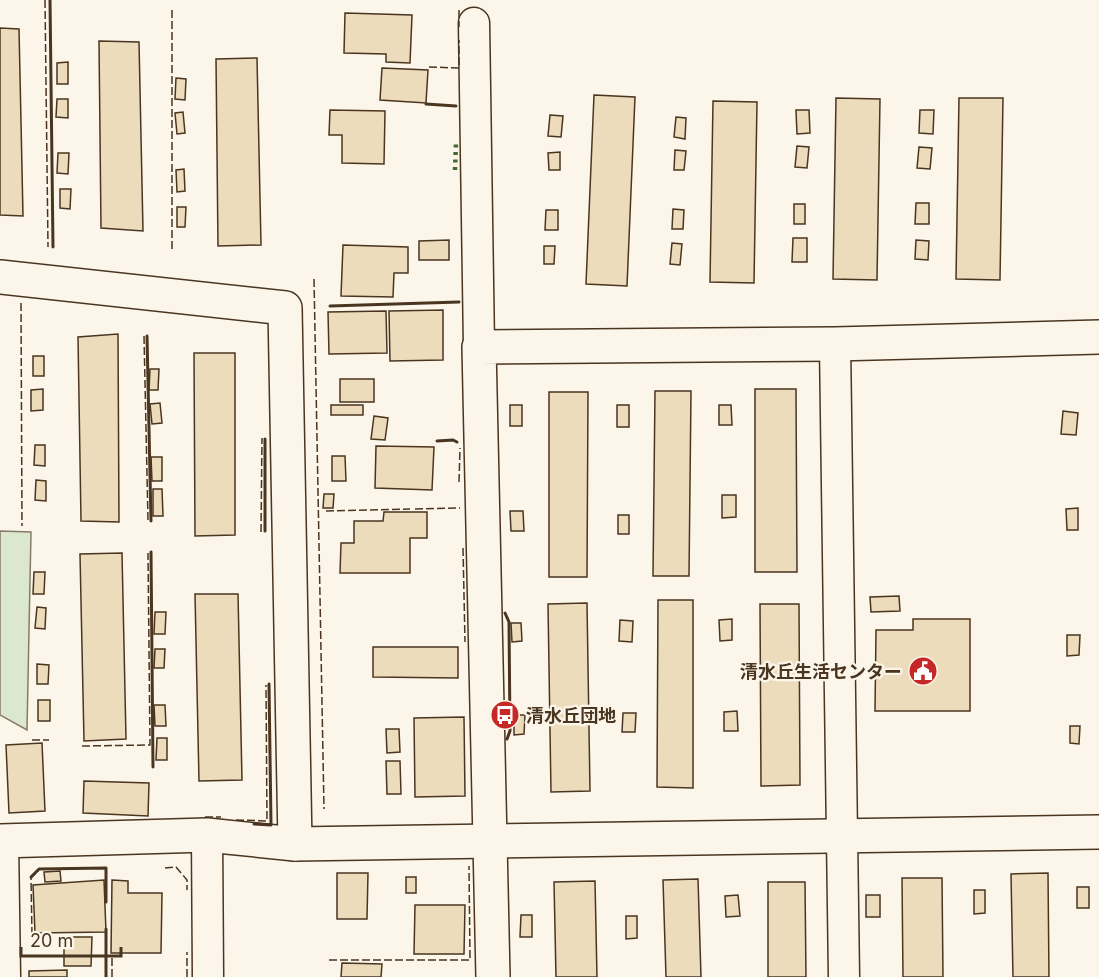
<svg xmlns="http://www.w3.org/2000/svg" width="1099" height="977" viewBox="0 0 1099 977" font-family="Inter,'Noto Sans JP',sans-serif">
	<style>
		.green { fill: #dce7d0; stroke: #887966; stroke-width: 1.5 }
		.building { fill: #ecdcbc; stroke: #4a3520; stroke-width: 1.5 }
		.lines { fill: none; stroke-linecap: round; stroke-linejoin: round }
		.minor-casing { stroke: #4a3520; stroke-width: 33 }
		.tertiary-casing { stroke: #4a3520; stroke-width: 36 }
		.minor { stroke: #fbf6e9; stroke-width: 30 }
		.tertiary { stroke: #fbf6e9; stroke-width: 33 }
		.hedge { stroke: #436837; stroke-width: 4.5; stroke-dasharray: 3 4.5; stroke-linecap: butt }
		.fence { stroke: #4a3520; stroke-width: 1.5; stroke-dasharray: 8 3; stroke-linecap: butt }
		.wall { stroke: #4a3520; stroke-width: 3 }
		.labels { text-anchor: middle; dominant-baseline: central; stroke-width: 4.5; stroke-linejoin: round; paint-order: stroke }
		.poi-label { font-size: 18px; font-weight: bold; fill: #4a3520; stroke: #fbf6e9; text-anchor: end }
	</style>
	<rect width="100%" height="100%" fill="#fbf6e9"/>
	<path class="green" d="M 0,531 L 31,532 L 27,730 L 0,715 Z"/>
	<g class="building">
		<path d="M 345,13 L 412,15 L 410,63 L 386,62 L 386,54 L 344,53 Z"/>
		<path d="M 0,28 L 19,29 L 23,216 L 0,215 Z"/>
		<path d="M 99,41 L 139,42 L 143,231 L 101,228 Z"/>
		<path d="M 257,58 L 261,245 L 218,246 L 216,59 Z"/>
		<path d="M 68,62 L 68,84 L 57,84 L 57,63 Z"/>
		<path d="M 382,68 L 428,70 L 426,103 L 380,100 Z"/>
		<path d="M 176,78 L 186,79 L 185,100 L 175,99 Z"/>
		<path d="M 594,95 L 635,97 L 627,286 L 586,284 Z"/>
		<path d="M 836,98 L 880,99 L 877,280 L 833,279 Z"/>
		<path d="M 959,98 L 1003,98 L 1000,280 L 956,279 Z"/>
		<path d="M 57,99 L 68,99 L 68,118 L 56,117 Z"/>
		<path d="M 713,101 L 757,102 L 754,283 L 710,282 Z"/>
		<path d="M 330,110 L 385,111 L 384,164 L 342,163 L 342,135 L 329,135 Z"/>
		<path d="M 796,110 L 809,110 L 810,133 L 797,134 Z"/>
		<path d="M 920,110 L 934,110 L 933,134 L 919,133 Z"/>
		<path d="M 183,112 L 185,133 L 177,134 L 175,113 Z"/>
		<path d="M 550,115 L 563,116 L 561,137 L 548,136 Z"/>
		<path d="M 676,117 L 686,118 L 685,139 L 674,137 Z"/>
		<path d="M 797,146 L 809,147 L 807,168 L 795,167 Z"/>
		<path d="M 919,147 L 932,148 L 930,169 L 917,168 Z"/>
		<path d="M 675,150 L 686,151 L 684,170 L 674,170 Z"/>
		<path d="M 560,152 L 560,170 L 549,170 L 548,153 Z"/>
		<path d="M 58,153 L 69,153 L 68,174 L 57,173 Z"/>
		<path d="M 184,169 L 185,191 L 177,192 L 176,170 Z"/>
		<path d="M 60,189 L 71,189 L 70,209 L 60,208 Z"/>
		<path d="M 916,203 L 929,203 L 929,224 L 915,224 Z"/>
		<rect x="794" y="204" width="11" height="20"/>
		<path d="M 177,207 L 186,207 L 185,227 L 177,227 Z"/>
		<path d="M 673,209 L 684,210 L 683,229 L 672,229 Z"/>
		<path d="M 546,210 L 558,210 L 558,230 L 545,230 Z"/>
		<path d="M 793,238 L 807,238 L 807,262 L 792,262 Z"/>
		<path d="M 449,240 L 449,260 L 419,260 L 419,241 Z"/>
		<path d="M 916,240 L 929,241 L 928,260 L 915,259 Z"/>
		<path d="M 672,243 L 682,244 L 680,265 L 670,264 Z"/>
		<path d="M 343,245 L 408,247 L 408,273 L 394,273 L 393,297 L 341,296 Z"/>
		<path d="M 544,246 L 555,246 L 554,264 L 544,264 Z"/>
		<path d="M 443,310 L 443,360 L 390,361 L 389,311 Z"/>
		<path d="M 386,311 L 387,353 L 329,354 L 328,312 Z"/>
		<path d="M 118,334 L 119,522 L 81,521 L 78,337 Z"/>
		<path d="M 194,353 L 235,353 L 235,535 L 195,536 Z"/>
		<rect x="33" y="356" width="11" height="20"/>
		<path d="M 150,369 L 159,369 L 158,390 L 149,390 Z"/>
		<rect x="340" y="379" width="34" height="23"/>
		<path d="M 43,389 L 43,410 L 31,411 L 31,390 Z"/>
		<path d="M 755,389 L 796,389 L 797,572 L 755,572 Z"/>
		<path d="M 655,391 L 691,391 L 689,576 L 653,576 Z"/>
		<path d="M 549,392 L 588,392 L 587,577 L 549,577 Z"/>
		<path d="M 160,403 L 162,423 L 152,424 L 150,404 Z"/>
		<rect x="331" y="405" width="32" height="10"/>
		<rect x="510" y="405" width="12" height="21"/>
		<rect x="617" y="405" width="12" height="22"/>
		<path d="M 719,405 L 731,405 L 732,425 L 719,425 Z"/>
		<path d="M 1063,411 L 1078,413 L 1076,435 L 1061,434 Z"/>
		<path d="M 374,416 L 388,418 L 385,440 L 371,439 Z"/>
		<path d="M 35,445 L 45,445 L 45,466 L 34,465 Z"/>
		<path d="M 376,446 L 434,447 L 432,490 L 375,488 Z"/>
		<path d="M 332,456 L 345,456 L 346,481 L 332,481 Z"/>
		<path d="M 151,457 L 162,457 L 162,481 L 152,481 Z"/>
		<path d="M 36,480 L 46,481 L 46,501 L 35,500 Z"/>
		<path d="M 153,489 L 162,489 L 163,516 L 153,516 Z"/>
		<path d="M 324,494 L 334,494 L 333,508 L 323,508 Z"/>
		<path d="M 722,495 L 736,495 L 736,517 L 722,518 Z"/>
		<path d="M 1078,508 L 1078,530 L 1067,530 L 1066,509 Z"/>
		<path d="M 510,511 L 523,511 L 524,531 L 511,531 Z"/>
		<path d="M 384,512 L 427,512 L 427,538 L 410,538 L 410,573 L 340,573 L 341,543 L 354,543 L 354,521 L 383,521 Z"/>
		<rect x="618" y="515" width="11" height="19"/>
		<path d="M 122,553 L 126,739 L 84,741 L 80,554 Z"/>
		<path d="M 34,572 L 45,572 L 44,594 L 33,594 Z"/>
		<path d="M 195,594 L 238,594 L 242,780 L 199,781 Z"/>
		<path d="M 899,596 L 900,611 L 871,612 L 870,597 Z"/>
		<path d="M 658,600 L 693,600 L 693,788 L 657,787 Z"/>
		<path d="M 587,603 L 590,791 L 551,792 L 548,604 Z"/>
		<path d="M 760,604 L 799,604 L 800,785 L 761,786 Z"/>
		<path d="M 37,607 L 46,608 L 45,629 L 35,628 Z"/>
		<path d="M 155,612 L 166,612 L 165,634 L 154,634 Z"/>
		<path d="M 732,619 L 732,640 L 720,641 L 719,620 Z"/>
		<path d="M 913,619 L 970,619 L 970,711 L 875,711 L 876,630 L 913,630 Z"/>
		<path d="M 620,620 L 633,621 L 632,642 L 619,641 Z"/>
		<path d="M 511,623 L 521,623 L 522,641 L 512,642 Z"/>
		<path d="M 1067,635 L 1080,635 L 1079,655 L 1067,656 Z"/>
		<path d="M 373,647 L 458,647 L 458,678 L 373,677 Z"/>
		<path d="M 155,649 L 165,649 L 164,668 L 154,668 Z"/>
		<path d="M 37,664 L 49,665 L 48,684 L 37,684 Z"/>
		<rect x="38" y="700" width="12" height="21"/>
		<path d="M 154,705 L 165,705 L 166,726 L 155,726 Z"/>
		<path d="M 737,711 L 738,731 L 724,731 L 724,712 Z"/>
		<path d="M 623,713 L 636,713 L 635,732 L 622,732 Z"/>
		<path d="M 514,715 L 525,715 L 524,734 L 514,735 Z"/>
		<path d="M 464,717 L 465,796 L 415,797 L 414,718 Z"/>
		<path d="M 1070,726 L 1080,726 L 1079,744 L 1070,743 Z"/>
		<path d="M 386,729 L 399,729 L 400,752 L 387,753 Z"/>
		<path d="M 157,738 L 167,738 L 167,760 L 156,760 Z"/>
		<path d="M 42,743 L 45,811 L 9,813 L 6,745 Z"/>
		<path d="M 386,761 L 400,761 L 401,794 L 387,794 Z"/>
		<path d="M 84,781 L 149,783 L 148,816 L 83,813 Z"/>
		<path d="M 60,871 L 61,881 L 45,882 L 44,872 Z"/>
		<path d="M 337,873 L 368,873 L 367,919 L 337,919 Z"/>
		<path d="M 1048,873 L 1049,977 L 1013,977 L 1011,874 Z"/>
		<rect x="406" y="877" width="10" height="16"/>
		<path d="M 902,878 L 942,878 L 943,977 L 903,977 Z"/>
		<path d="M 698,879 L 701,977 L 666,977 L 663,880 Z"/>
		<path d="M 104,880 L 106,932 L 35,933 L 33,885 Z"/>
		<path d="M 112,880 L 128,881 L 128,893 L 162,893 L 161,953 L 111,953 Z"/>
		<path d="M 595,881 L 597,977 L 556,977 L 554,882 Z"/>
		<path d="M 768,882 L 805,882 L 806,977 L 768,977 Z"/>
		<rect x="1077" y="887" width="12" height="21"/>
		<path d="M 974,890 L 985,890 L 985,913 L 974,914 Z"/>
		<path d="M 738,895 L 740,916 L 726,917 L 725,896 Z"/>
		<rect x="866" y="895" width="14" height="22"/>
		<path d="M 415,905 L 465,905 L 464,954 L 414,954 Z"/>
		<path d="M 521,915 L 532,915 L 532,937 L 520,937 Z"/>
		<path d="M 626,916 L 637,916 L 637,938 L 626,939 Z"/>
		<path d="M 64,937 L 92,937 L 91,966 L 64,966 Z"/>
		<path d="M 342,963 L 382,964 L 381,977 L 341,977 Z"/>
		<path d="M 67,970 L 67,977 L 29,977 L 29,971 Z"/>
	</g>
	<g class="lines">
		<g class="minor-casing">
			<g id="minor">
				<path d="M 474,23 L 479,347"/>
				<path d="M 835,344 L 844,977"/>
				<path d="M 207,835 L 208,977"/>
				<path d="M 3,841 L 5,977"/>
			</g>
		</g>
		<g class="tertiary-casing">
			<g id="tertiary">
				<path d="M 0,277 L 285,308 L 295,844 L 1099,832"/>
				<path d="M 0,841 L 207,835 L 295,844"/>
				<path d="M 493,977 L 479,347 L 835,344 L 1099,337"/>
			</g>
		</g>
		<use href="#minor" class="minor"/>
		<use href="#tertiary" class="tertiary"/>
		<path class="hedge" d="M 455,170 L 456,143"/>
		<g class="fence">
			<path d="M 45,0 L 48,247"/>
			<path d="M 459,10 L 459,27"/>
			<path d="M 429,67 L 459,68 L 459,40"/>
			<path d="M 172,249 L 172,9"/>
			<path d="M 314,279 L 324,809"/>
			<path d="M 21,303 L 22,526"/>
			<path d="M 144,336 L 148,521"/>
			<path d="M 459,482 L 460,448"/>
			<path d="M 415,509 L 460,508"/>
			<path d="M 326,511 L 410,509"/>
			<path d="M 261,532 L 262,438"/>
			<path d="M 463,548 L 465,642"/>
			<path d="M 32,740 L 49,740"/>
			<path d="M 82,746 L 150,745 L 148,553"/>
			<path d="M 205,817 L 221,817"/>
			<path d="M 236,820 L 267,821 L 266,685"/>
			<path d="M 165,868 L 176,867 L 187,880 L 187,890"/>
			<path d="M 32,935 L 31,878 L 39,870"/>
			<path d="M 112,958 L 112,977"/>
			<path d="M 329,960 L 470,960 L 469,866"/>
			<path d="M 187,977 L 187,952"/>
		</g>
		<g class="wall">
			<path d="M 50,0 L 53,247"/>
			<path d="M 426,104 L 456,106"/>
			<path d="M 330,306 L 459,302"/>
			<path d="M 147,336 L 151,521"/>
			<path d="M 437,441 L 453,440 L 457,442"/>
			<path d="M 265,531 L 265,439"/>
			<path d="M 151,552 L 153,767"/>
			<path d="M 505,613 L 509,622 L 510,731 L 507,739"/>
			<path d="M 254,824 L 271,825 L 269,684"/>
			<path d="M 31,877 L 39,869 L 106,868 L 106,902"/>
			<path d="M 106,929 L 106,977"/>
		</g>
	</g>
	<defs>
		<g id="civic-disc" transform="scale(1.5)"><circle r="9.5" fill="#c62828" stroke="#fbf6e9"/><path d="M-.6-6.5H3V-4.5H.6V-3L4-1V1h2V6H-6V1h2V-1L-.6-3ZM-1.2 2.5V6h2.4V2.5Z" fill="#fff"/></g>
		<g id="bus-disc" transform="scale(1.5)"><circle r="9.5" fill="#c62828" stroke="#fbf6e9"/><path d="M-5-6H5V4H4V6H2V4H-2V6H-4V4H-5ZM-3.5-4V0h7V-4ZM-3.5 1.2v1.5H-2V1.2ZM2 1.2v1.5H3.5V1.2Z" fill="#fff"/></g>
	</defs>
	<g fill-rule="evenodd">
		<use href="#civic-disc" x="923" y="671"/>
		<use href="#bus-disc" x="505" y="715"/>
	</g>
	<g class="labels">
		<g class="poi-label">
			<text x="902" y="671">清水丘生活センター</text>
			<text x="526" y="715" text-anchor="start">清水丘団地</text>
		</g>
	</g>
	<path d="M21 947v9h100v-9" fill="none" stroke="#4a3520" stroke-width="3"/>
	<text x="30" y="947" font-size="18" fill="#4a3520" stroke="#fbf6e9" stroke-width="4.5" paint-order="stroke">20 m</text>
</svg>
